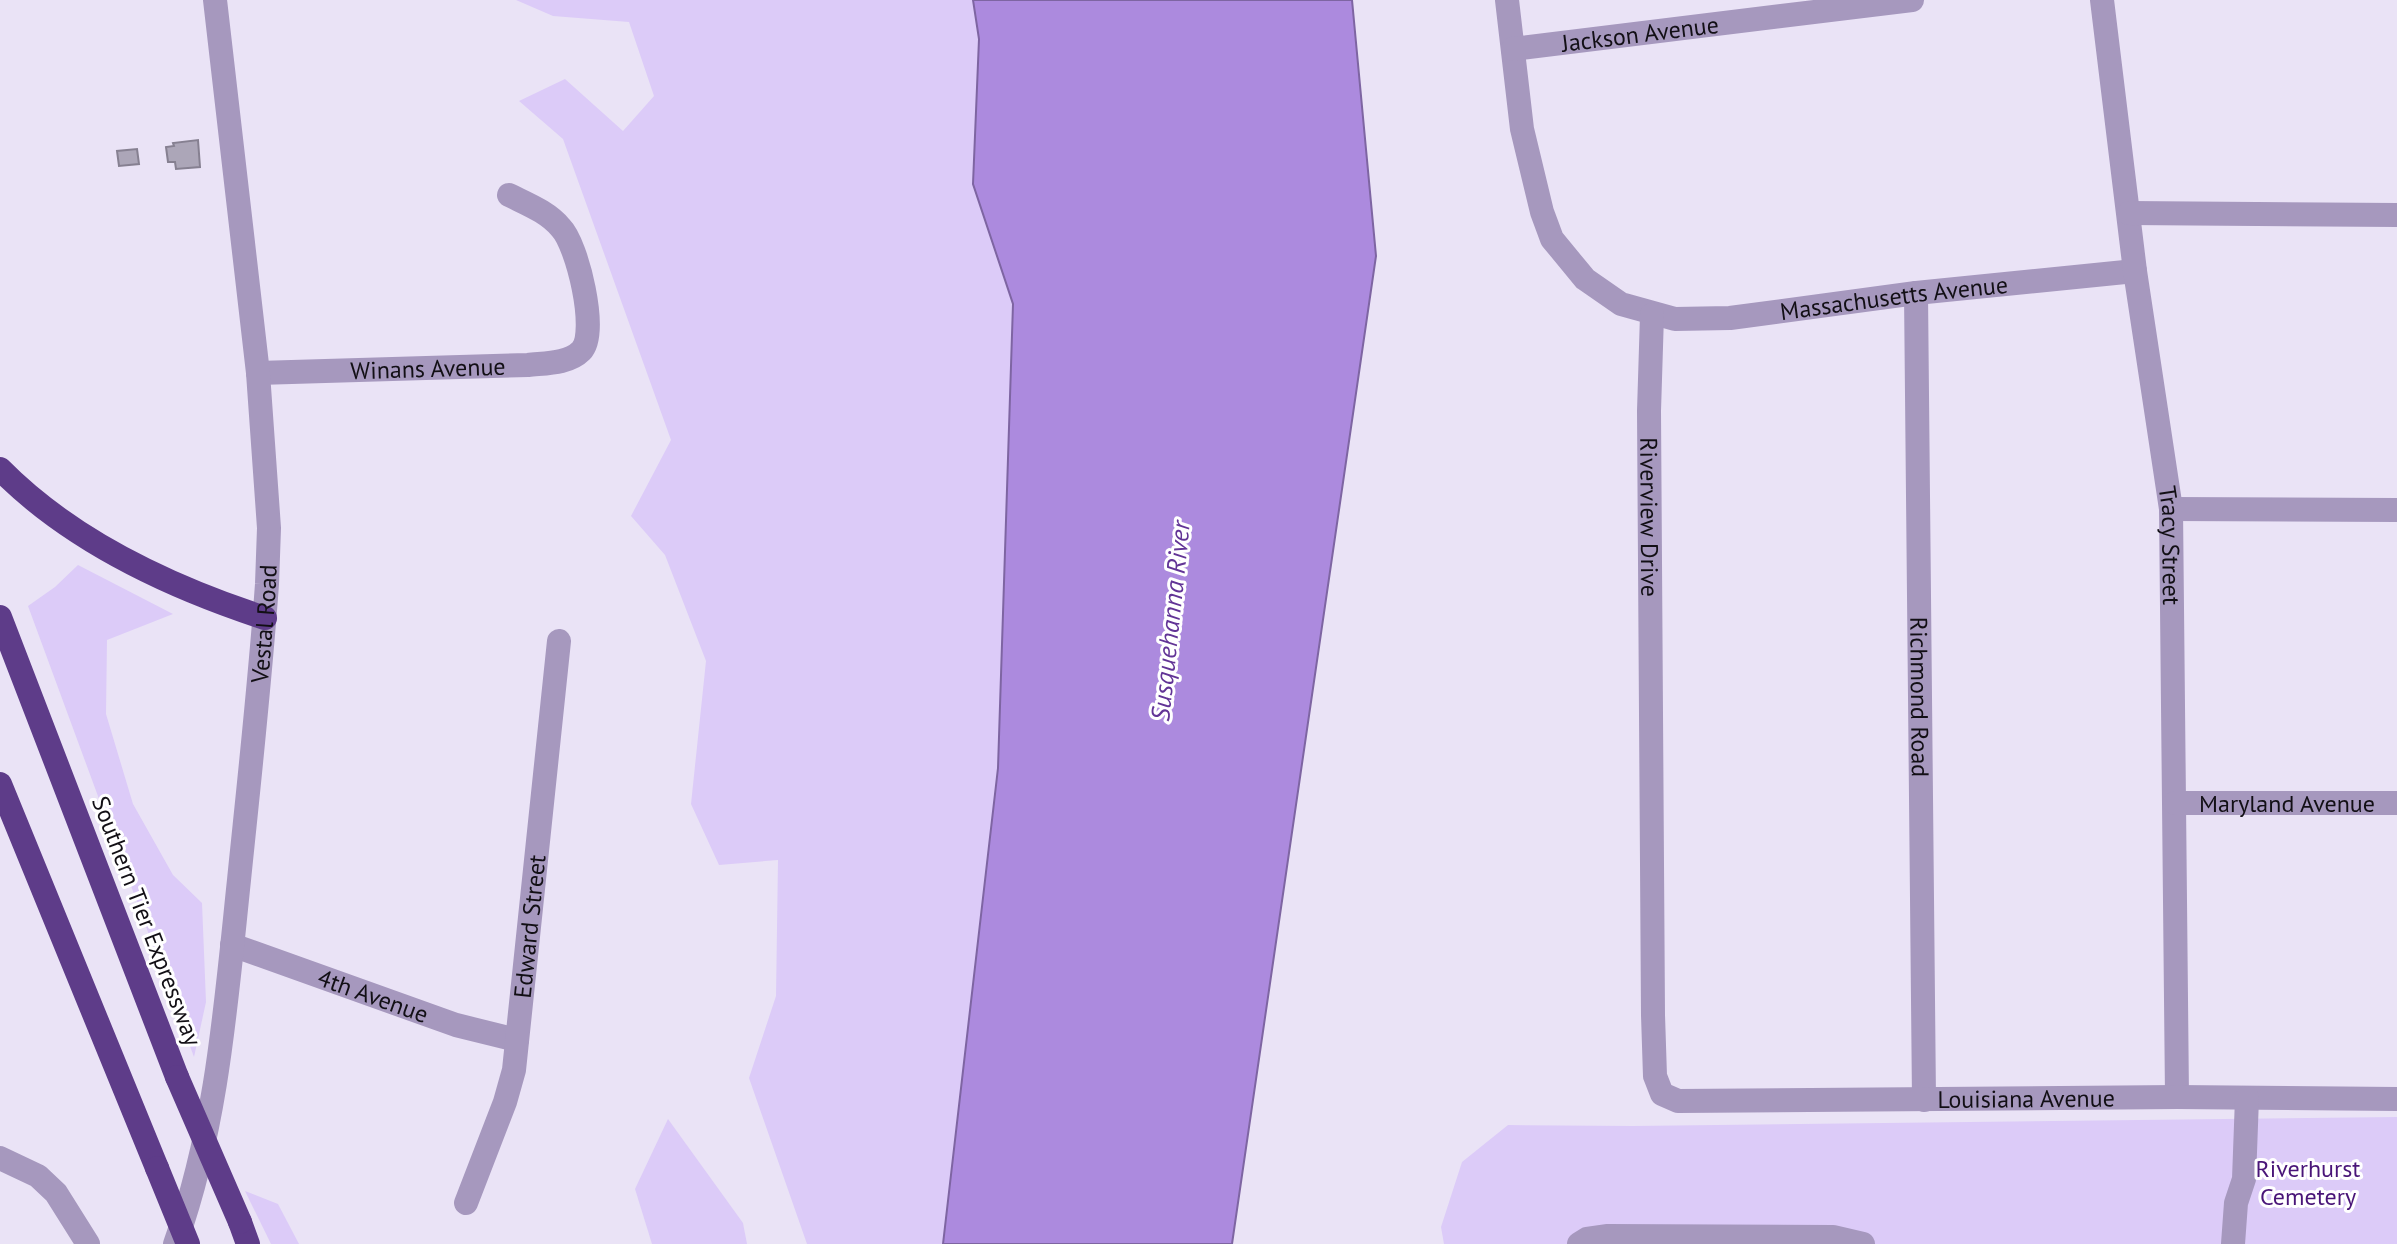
<svg xmlns="http://www.w3.org/2000/svg" width="2397" height="1244" viewBox="0 0 2397 1244" font-family="'PT Sans',sans-serif">
	<style>
		.green { fill: #dccbf8 }
		.water { fill: #ac8ade; stroke: #7e65a2; stroke-width: 2 }
		.building { fill: #aca6b8; stroke: #868091; stroke-width: 2 }
		.lines { fill: none; stroke-linecap: round; stroke-linejoin: round }
		.minor { stroke: #a698be; stroke-width: 24 }
		.highway { stroke: #5e3c89; stroke-width: 24 }
		.highway-bridge { stroke: #5e3c89; stroke-width: 24 }
		.labels { text-anchor: middle; dominant-baseline: central; stroke-width: 6; stroke-linejoin: round; paint-order: stroke }
		.street-label { font-size: 24px; fill: #120f15; stroke: #fff }
		.park-label { font-size: 24px; fill: #491578; stroke: #fff }
		.water-label { font-size: 26px; font-style: italic; fill: #623496; stroke: #fff }
	</style>
	<rect width="100%" height="100%" fill="#eae3f6"/>
	<g class="green">
		<path d="M 516,0 L 973,0 L 979,39 L 973,184 L 1013,303 L 998,768 L 943,1244 L 807,1244 L 749,1078 L 776,996 L 778,860 L 719,865 L 691,804 L 706,661 L 665,555 L 631,516 L 671,440 L 563,139 L 519,101 L 565,79 L 623,131 L 654,96 L 629,22 L 553,16 Z"/>
		<path d="M 78,565 L 173,614 L 107,640 L 106,714 L 133,804 L 173,875 L 202,903 L 206,1002 L 194,1057 L 28,606 L 55,587 Z"/>
		<path d="M 2397,1117 L 2397,1244 L 1444,1244 L 1441,1227 L 1462,1162 L 1508,1125 L 1633,1126 Z"/>
		<path d="M 668,1119 L 743,1223 L 747,1244 L 652,1244 L 635,1189 Z"/>
		<path d="M 245,1191 L 278,1204 L 299,1244 L 271,1244 Z"/>
	</g>
	<path class="water" d="M 973,0 L 1352,0 L 1376,256 L 1232,1244 L 943,1244 L 998,768 L 1013,304 L 973,184 L 979,39 Z"/>
	<g class="building">
		<path d="M 198,140 L 200,167 L 176,169 L 175,162 L 168,162 L 166,147 L 174,146 L 173,143 Z"/>
		<path d="M 137,149 L 139,164 L 119,166 L 117,151 Z"/>
	</g>
	<g class="lines">
		<g class="minor">
			<path id="s1" d="M 1507,0 L 1522,129 L 1542,212 L 1552,239 L 1585,279 L 1621,304 L 1675,319 L 1730,318 L 1916,293 L 2135,271"/>
			<path id="s2" d="M 2102,0 L 2135,271 L 2171,509 L 2177,1097"/>
			<path id="s3" d="M 1513,49 L 1912,0"/>
			<path d="M 2129,213 L 2397,215"/>
			<path id="s4" d="M 1916,293 L 1924,1100"/>
			<path id="s5" d="M 1652,315 L 1649,411 L 1653,1015 L 1655,1076 L 1662,1094 L 1678,1101 L 2177,1097 L 2397,1099"/>
			<path id="s6" d="M 258,373 L 528,365 C 545,363 568,364 581,351 C 599,333 577,244 561,228 C 548,212 527,204 509,195"/>
			<path d="M 2171,509 L 2397,510"/>
			<path id="s7" d="M 2175,803 L 2397,803"/>
			<path id="s8" d="M 232,945 L 456,1025 L 517,1040"/>
			<path d="M 0,1158 L 38,1176 L 56,1193 L 88,1244"/>
			<path id="s9" d="M 466,1203 L 505,1102 L 514,1070 L 559,641"/>
			<path id="s10" d="M 175,1244 C 217,1128 226,1003 239,880 C 249,782 260,683 267,584 L 269,528 L 258,373 L 215,0"/>
			<path d="M 1579,1244 L 1587,1239 L 1608,1236 L 1833,1237 L 1863,1244"/>
			<path d="M 2233,1244 L 2236,1203 L 2244,1179 L 2247,1098"/>
		</g>
		<g class="highway">
			<path d="M 0,469 C 71,541 170,587 265,618"/>
			<path d="M 0,617 L 177,1077"/>
			<path d="M 0,784 L 157,1168"/>
			<path d="M 240,1222 L 248,1244"/>
		</g>
		<g class="highway-bridge">
			<path d="M 177,1077 L 240,1222"/>
			<path d="M 157,1168 L 188,1244"/>
		</g>
	</g>
	<g class="labels">
		<g class="street-label">
			<text stroke="none"><textPath href="#s3" startOffset="128">Jackson Avenue</textPath></text>
			<text stroke="none"><textPath href="#s1" startOffset="616">Massachusetts Avenue</textPath></text>
			<text stroke="none"><textPath href="#s6" startOffset="170">Winans Avenue</textPath></text>
			<text stroke="none"><textPath href="#s5" startOffset="202">Riverview Drive</textPath></text>
			<text stroke="none"><textPath href="#s2" startOffset="550">Tracy Street</textPath></text>
			<text stroke="none"><textPath href="#s10" startOffset="628">Vestal Road</textPath></text>
			<text stroke="none"><textPath href="#s4" startOffset="404">Richmond Road</textPath></text>
			<text stroke="none"><textPath href="#s7" startOffset="112">Maryland Avenue</textPath></text>
			<text transform="translate(147 921) rotate(69)">Southern Tier Expressway</text>
			<text stroke="none"><textPath href="#s9" startOffset="286">Edward Street</textPath></text>
			<text stroke="none"><textPath href="#s8" startOffset="150">4th Avenue</textPath></text>
			<text stroke="none"><textPath href="#s5" startOffset="1146">Louisiana Avenue</textPath></text>
		</g>
		<g class="park-label">
			<text x="2308" y="1168">Riverhurst<tspan x="2308" dy="28">Cemetery</tspan></text>
		</g>
		<g class="water-label">
			<text transform="translate(1170 621) rotate(-84)">Susquehanna River</text>
		</g>
	</g>
</svg>
